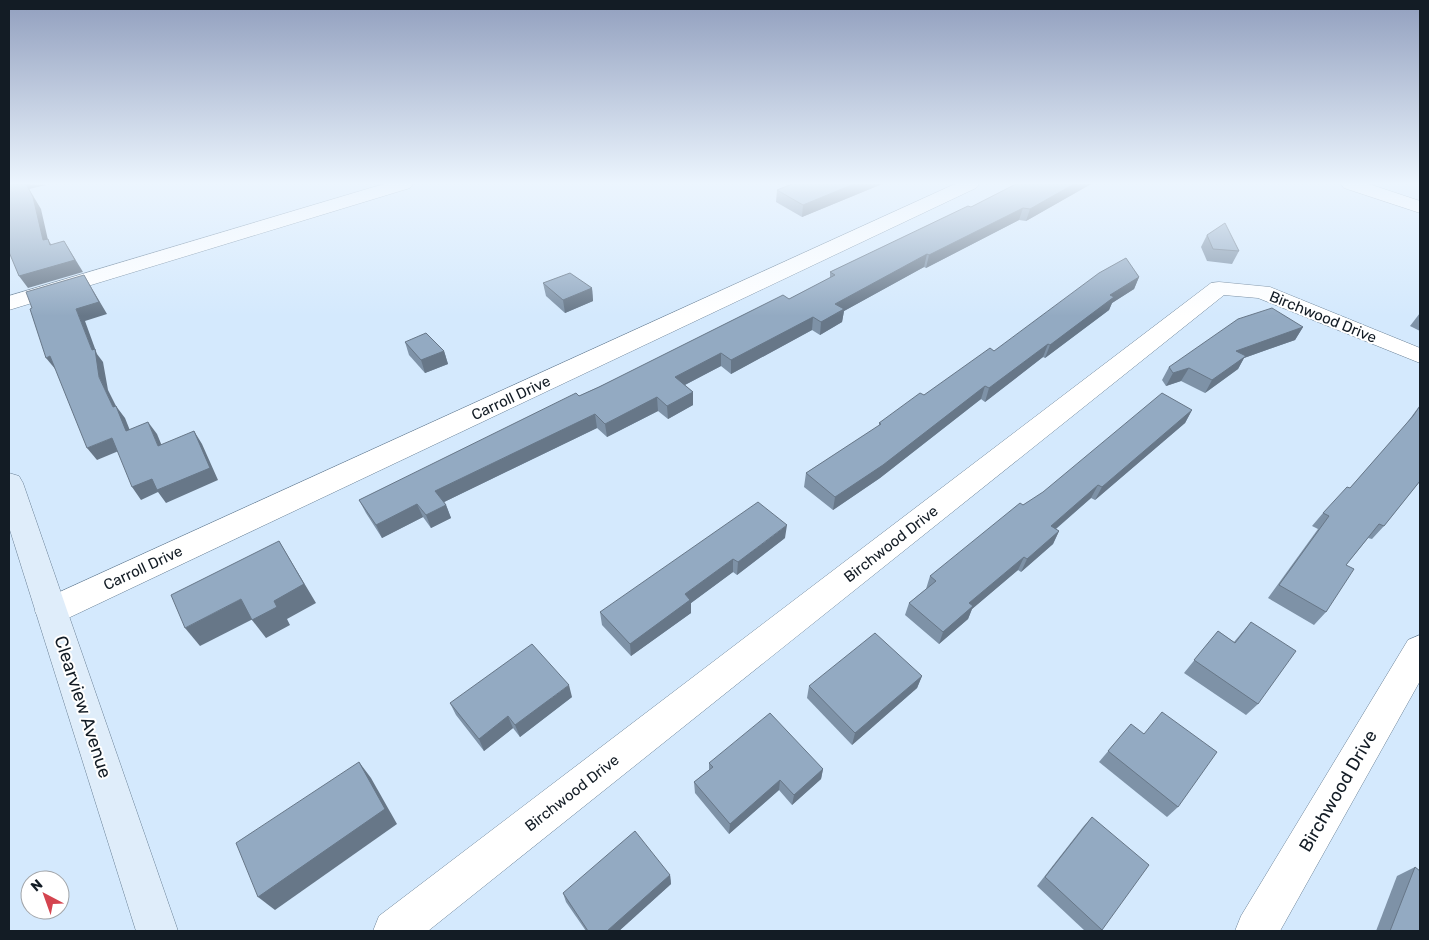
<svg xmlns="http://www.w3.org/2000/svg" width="1429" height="940" viewBox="0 0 1429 940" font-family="Rubik,sans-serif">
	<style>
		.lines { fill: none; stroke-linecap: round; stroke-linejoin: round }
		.street-casing { stroke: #698096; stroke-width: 1 }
		.secondary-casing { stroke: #698096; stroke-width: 1 }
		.street { fill: #fff; fill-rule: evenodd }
		.secondary { fill: #dfedfa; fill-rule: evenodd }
		.wall { fill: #7e92a7 }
		.shaded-wall { fill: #677788 }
		.building { fill: #93aac2; stroke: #677788 }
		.labels { text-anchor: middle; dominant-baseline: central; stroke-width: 4; stroke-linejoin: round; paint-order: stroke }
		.street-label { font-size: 15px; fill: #131c25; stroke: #fff }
		.near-street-label { font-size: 18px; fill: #131c25; stroke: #fff }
	</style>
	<rect width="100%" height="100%" fill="#d4e9fd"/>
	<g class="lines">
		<g class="street-casing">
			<g id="street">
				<path d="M 384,184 L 413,184 L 410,188 L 9,310 L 9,296 Z"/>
				<path d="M 955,184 L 979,184 L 976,188 L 62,621 L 51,625 L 40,621 L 35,611 L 40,601 Z"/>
				<path d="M 1341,184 L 1369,184 L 1420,201 L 1420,213 L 1344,188 Z"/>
				<path d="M 1219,282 L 1270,287 L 1420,348 L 1420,363 L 1258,298 L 1224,295 L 428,931 L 373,931 L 379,916 L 1211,283 Z"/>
				<path d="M 1420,635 L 1420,681 L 1280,931 L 1235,931 L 1241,916 L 1408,640 Z"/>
			</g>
		</g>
		<g class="secondary-casing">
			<path id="secondary" d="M 9,473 L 19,476 L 23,483 L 178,931 L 136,931 L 9,527 Z"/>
		</g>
		<use href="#street" class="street"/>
		<use href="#secondary" class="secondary"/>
	</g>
	<g class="wall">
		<path d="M 882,184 L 802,217 L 776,202 L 777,190 Z"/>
		<path d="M 1016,184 L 1091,184 L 1026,221 L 1019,220 L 926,268 L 924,267 L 844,311 L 842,322 L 820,335 L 812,330 L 731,374 L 721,366 L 685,385 L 693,392 L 693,405 L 668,419 L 658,411 L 607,437 L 597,428 L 444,502 L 446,505 L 451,518 L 431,528 L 423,517 L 382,538 L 366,513 L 359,500 L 579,396 L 789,299 L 830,278 L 830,272 L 971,207 Z"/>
		<path d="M 1207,235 L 1239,251 L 1232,264 L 1207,261 L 1201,247 Z"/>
		<path d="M 1139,277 L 1134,289 L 1112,303 L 1109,310 L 1045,358 L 1043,357 L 985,402 L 981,399 L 880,478 L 833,510 L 804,487 L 806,473 L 879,426 L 879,423 L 924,395 L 994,351 Z"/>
		<path d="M 543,283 L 592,288 L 593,301 L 565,313 L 546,296 Z"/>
		<path d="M 1420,313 L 1420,331 L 1410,326 Z"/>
		<path d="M 1303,327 L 1295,340 L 1244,358 L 1238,369 L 1205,393 L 1181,381 L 1166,386 L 1162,380 L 1169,367 Z"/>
		<path d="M 405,342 L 444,351 L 448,364 L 425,373 L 409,355 Z"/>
		<path d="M 1420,405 L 1420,481 L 1384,526 L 1372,539 L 1368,538 L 1346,565 L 1326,612 L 1314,625 L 1268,598 L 1318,529 L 1312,526 L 1323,513 L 1350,488 L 1404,427 Z"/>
		<path d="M 1192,410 L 1185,423 L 1095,500 L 1091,498 L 1056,529 L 1059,531 L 1053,544 L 1021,572 L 1018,570 L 972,609 L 968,619 L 939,644 L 905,615 L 909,603 L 926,589 L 930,576 L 1023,505 Z"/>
		<path d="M 785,538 L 737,575 L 733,572 L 691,603 L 691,613 L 631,656 L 602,625 L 600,612 Z"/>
		<path d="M 1251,622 L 1258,704 L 1246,715 L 1184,673 L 1218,631 L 1234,642 Z"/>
		<path d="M 922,676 L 917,688 L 852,745 L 807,698 L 809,686 Z"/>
		<path d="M 572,697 L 520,737 L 513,728 L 484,751 L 456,715 L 450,703 Z"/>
		<path d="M 1131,724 L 1178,807 L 1167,817 L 1099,762 Z"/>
		<path d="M 709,763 L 823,769 L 821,779 L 792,805 L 779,790 L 729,834 L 695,793 L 694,782 L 709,770 Z"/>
		<path d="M 1092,817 L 1102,930 L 1100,931 L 1085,931 L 1037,886 L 1083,827 Z"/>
		<path d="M 1415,867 L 1420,931 L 1376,931 L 1397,876 Z"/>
		<path d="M 670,875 L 671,884 L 619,931 L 586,931 L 566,902 L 563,893 Z"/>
	</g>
	<g class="shaded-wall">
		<path d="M 26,184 L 46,185 L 29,189 L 41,209 L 48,240 L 56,251 L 50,245 L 43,240 Z"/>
		<path d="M 854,184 L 882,184 L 802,217 L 803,205 Z"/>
		<path d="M 1074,184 L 1091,184 L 1026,221 L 1030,209 Z"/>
		<path d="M 1023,208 L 1019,220 L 926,268 L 929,255 Z"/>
		<path d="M 64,241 L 83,272 L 28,288 L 19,276 Z"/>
		<path d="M 927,254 L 924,267 L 844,311 L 842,322 L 820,335 L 821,322 L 835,304 Z"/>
		<path d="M 84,275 L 107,314 L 85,321 L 97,354 L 103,362 L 108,390 L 116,406 L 125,418 L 135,443 L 126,431 L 113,407 L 99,377 L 92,350 L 76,309 Z"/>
		<path d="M 1139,277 L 1134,289 L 1112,303 L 1109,310 L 1045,358 L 1050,345 L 1110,295 Z"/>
		<path d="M 592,288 L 593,301 L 565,313 L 563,300 Z"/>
		<path d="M 813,317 L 812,330 L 731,374 L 731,360 Z"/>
		<path d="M 1303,327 L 1295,340 L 1244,358 L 1238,369 L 1205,393 L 1212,380 L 1236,351 Z"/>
		<path d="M 1048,344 L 1043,357 L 985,402 L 989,388 Z"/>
		<path d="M 444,351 L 448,364 L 425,373 L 421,360 Z"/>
		<path d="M 721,353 L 721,366 L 675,390 L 675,377 Z"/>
		<path d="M 50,356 L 56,370 L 46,358 Z"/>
		<path d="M 1189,368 L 1181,381 L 1166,386 L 1173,373 Z"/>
		<path d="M 985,386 L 981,399 L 880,478 L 833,510 L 835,497 Z"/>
		<path d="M 693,392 L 693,405 L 668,419 L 667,406 Z"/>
		<path d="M 657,397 L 658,411 L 607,437 L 605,424 Z"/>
		<path d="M 1192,410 L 1185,423 L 1095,500 L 1102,487 Z"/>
		<path d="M 595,414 L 597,428 L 440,504 L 435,491 Z"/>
		<path d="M 148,422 L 157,434 L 167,458 L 158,446 Z"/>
		<path d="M 194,431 L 202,444 L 218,480 L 166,503 L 158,492 L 141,500 L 132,487 Z"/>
		<path d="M 112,438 L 121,450 L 97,460 L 87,448 Z"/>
		<path d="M 1098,485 L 1091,498 L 1044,539 L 1051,526 Z"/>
		<path d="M 417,504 L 423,517 L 382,538 L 376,525 Z"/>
		<path d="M 446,505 L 451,518 L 431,528 L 426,515 Z"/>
		<path d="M 787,525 L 785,538 L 737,575 L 738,562 Z"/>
		<path d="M 1059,531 L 1053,544 L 1021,572 L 1027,559 Z"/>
		<path d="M 279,541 L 316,603 L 287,619 L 290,625 L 266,638 L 252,620 L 274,601 Z"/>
		<path d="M 1024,557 L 1018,570 L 972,609 L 968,619 L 939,644 L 943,632 L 969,603 Z"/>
		<path d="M 733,559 L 733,572 L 691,603 L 691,613 L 631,656 L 630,644 L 685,594 Z"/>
		<path d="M 241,599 L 255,618 L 200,646 L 185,628 Z"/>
		<path d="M 922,676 L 917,688 L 852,745 L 855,733 Z"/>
		<path d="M 569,685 L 572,697 L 520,737 L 515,725 Z"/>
		<path d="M 508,716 L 513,728 L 484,751 L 479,739 Z"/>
		<path d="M 359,762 L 371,778 L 397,824 L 275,910 L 258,897 Z"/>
		<path d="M 823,769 L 821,779 L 792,805 L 794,795 Z"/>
		<path d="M 780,780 L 779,790 L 729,834 L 730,824 Z"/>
		<path d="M 670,875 L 671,884 L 619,931 L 607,931 Z"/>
	</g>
	<g class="building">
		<path d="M 9,184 L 26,184 L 33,197 L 43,240 L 48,239 L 50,245 L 64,241 L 75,260 L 19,276 L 9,252 Z"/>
		<path d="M 792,184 L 854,184 L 803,205 L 777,190 Z"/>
		<path d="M 1016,184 L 1074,184 L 1030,209 L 1023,208 L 929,255 L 927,254 L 835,304 L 844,309 L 821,322 L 813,317 L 731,360 L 721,353 L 675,377 L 693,392 L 667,406 L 657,397 L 605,424 L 595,414 L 435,491 L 446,505 L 426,515 L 417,504 L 376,525 L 359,500 L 576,393 L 579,396 L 599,387 L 783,295 L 789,299 L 835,275 L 830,272 L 968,206 L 971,207 Z"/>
		<path d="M 1225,223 L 1239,251 L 1213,249 L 1207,235 Z"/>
		<path d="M 1126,258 L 1139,277 L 1110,295 L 1114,297 L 1050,345 L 1048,344 L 989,388 L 985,386 L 883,465 L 835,497 L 806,473 L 881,424 L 879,423 L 920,393 L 924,395 L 990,348 L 994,351 L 1099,273 Z"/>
		<path d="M 570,273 L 592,288 L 563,300 L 543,283 Z"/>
		<path d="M 84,275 L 99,302 L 76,309 L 92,350 L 95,349 L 99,377 L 113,407 L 116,406 L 126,431 L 148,422 L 158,446 L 194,431 L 210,468 L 157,490 L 152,479 L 132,487 L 112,438 L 87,448 L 50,356 L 46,358 L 30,309 L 32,308 L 26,292 Z"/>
		<path d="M 1272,308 L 1303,327 L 1236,351 L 1246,356 L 1212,380 L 1189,368 L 1173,373 L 1169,367 L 1238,319 Z"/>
		<path d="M 426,333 L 444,351 L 421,360 L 405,342 Z"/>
		<path d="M 1162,393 L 1192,410 L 1102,487 L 1098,485 L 1051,526 L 1059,531 L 1027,559 L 1024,557 L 969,603 L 973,606 L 943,632 L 909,603 L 936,581 L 930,576 L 1020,503 L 1023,505 L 1043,492 Z"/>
		<path d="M 1420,406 L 1420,481 L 1384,526 L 1379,524 L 1346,565 L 1354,569 L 1326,612 L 1279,585 L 1329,516 L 1323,513 L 1347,487 L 1350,488 L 1413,416 Z"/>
		<path d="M 758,502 L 787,525 L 738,562 L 733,559 L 685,594 L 690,600 L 630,644 L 600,612 Z"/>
		<path d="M 279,541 L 304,584 L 274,601 L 277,607 L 252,620 L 241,599 L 185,628 L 171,595 Z"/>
		<path d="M 1251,622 L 1296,651 L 1258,704 L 1194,660 L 1218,631 L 1235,643 Z"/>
		<path d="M 875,633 L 922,676 L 855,733 L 809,686 Z"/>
		<path d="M 532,644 L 569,685 L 515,725 L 508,716 L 479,739 L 450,703 Z"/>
		<path d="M 1162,712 L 1217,752 L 1178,807 L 1108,751 L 1131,724 L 1144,734 Z"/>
		<path d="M 770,713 L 823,769 L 794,795 L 780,780 L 730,824 L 694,782 L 713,767 L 709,763 Z"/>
		<path d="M 359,762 L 385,809 L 258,897 L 236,843 Z"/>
		<path d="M 1092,817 L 1149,865 L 1102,930 L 1045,877 Z"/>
		<path d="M 635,831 L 670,875 L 607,931 L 588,931 L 563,893 Z"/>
		<path d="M 1415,867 L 1420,871 L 1420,931 L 1390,931 Z"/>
	</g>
	<linearGradient id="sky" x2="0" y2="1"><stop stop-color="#919fbe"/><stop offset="0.58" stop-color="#ecf5fe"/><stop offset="1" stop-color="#ecf5fe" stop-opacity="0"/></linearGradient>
	<rect width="1429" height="316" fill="url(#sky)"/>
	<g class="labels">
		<g class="street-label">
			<text transform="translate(1323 317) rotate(22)">Birchwood Drive</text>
			<text transform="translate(511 398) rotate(-25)">Carroll Drive</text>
			<text transform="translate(891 544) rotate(-38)">Birchwood Drive</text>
			<text transform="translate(143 568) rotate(-25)">Carroll Drive</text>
			<text transform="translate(572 793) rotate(-38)">Birchwood Drive</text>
		</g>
		<g class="near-street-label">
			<text transform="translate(83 707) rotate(72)">Clearview Avenue</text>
			<text transform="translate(1338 791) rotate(-60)">Birchwood Drive</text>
		</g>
	</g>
	<rect width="1429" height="940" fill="none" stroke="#131c25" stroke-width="20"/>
	<g transform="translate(45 895) rotate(319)"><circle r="24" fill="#ffffff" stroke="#a1a4a8"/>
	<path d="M0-4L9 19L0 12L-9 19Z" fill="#d4444f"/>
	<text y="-8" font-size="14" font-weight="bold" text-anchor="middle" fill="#131c25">N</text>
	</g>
</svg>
